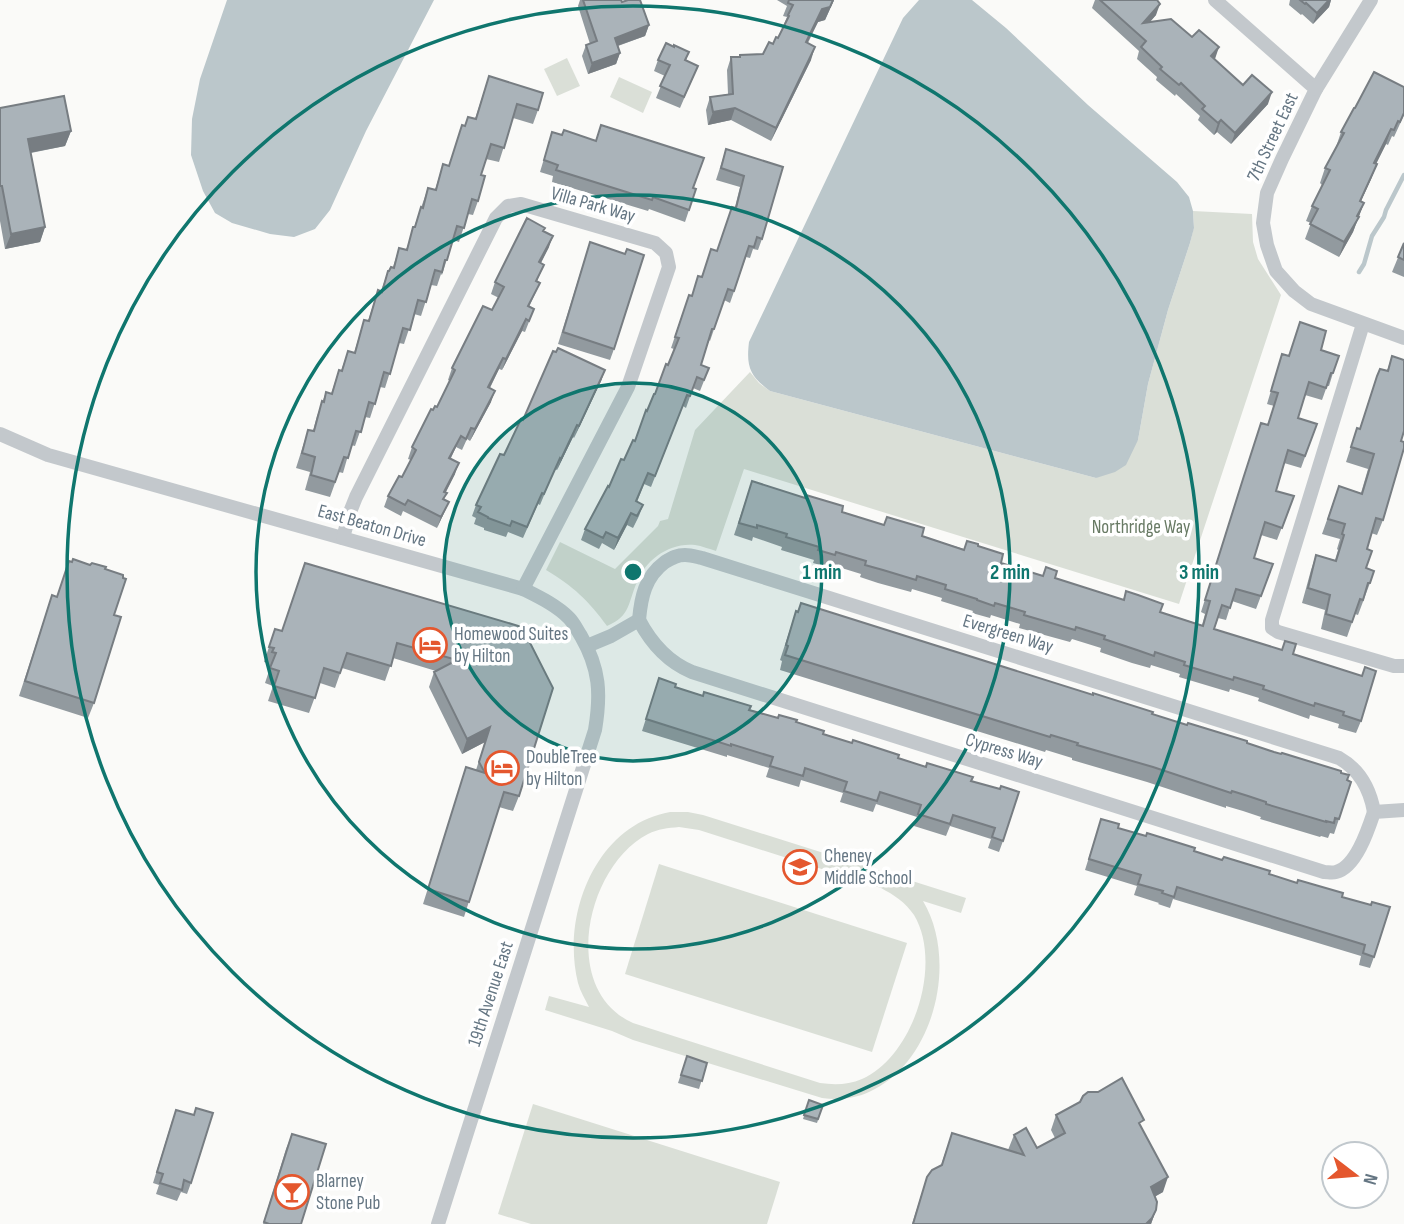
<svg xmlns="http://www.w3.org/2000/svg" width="1404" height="1224" viewBox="0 0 1404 1224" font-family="'Sofia Sans Condensed',sans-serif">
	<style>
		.green { fill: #dadfd7; fill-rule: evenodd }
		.water { fill: #bbc7cb }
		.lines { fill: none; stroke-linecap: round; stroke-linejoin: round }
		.stream { stroke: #bbc7cb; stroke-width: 4.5 }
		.street { stroke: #c3c8cc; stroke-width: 14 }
		.wall { fill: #929a9f }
		.shaded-wall { fill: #777d82 }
		.building { fill: #aab3b9; stroke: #777d82; stroke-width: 2 }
		.ring { fill: none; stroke: #0f766e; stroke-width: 3.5 }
		.labels { text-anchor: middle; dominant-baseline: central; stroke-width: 7; stroke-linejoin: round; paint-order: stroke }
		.street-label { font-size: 19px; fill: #657683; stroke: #fff }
		.park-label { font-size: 19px; fill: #687a64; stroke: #fff }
		.poi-label { font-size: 19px; fill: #657683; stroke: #fff; text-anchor: start }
		.centre { fill: #0f766e; stroke: #fff; stroke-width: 3.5 }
		.ring-label { font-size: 21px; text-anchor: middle; font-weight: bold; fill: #0f766e; stroke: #fff; stroke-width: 7; stroke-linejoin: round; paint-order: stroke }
	</style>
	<rect width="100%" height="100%" fill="#fafaf8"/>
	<g class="green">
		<path d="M 567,58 L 580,86 L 557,96 L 544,69 Z"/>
		<path d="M 619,77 L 652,92 L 643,113 L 610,97 Z"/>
		<path d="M 1193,211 L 1252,214 L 1253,242 L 1258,259 L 1281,295 L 1179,604 L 744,469 L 716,551 C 709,549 702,546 695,545 C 670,542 645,560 637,582 C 628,602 631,616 607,626 C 589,601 573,586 546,570 L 560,542 L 615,569 L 658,526 L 660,521 L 668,519 L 695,430 L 750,372 L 759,383 L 770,391 L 1096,478 L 1138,440 L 1148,384 L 1168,310 L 1190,243 L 1194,227 Z"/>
		<path d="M 670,812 L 688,812 L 703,815 L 966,898 L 961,913 L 923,901 C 959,961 934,1063 869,1092 C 854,1099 838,1100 822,1098 L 633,1040 L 612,1031 L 545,1010 L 549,996 L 589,1007 C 585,999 580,991 578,983 C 561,915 596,825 670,812 ZM 679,827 L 699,830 L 881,888 C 894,895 905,902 914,915 C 943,963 914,1056 862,1079 C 848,1085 834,1085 820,1083 L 633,1023 C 559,990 586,866 648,834 C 658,829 668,828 679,827 Z"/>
		<path d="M 659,864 L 907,943 L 872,1052 L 625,974 Z"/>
		<path d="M 533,1104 L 780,1182 L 767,1224 L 531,1224 L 498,1214 Z"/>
	</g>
	<g class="water">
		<path d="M 227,0 L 434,0 L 366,131 L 330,210 L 315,229 L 294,237 L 270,234 L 232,223 L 215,213 L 203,191 L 191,155 L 192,119 L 200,79 Z"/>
		<path d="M 919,0 L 972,0 L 1006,28 L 1088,105 L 1177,182 L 1189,197 L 1193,211 L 1194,228 L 1190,243 L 1168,310 L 1148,384 L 1138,440 L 1126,465 L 1115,472 L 1096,478 L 770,391 C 750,376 746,367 749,342 L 903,18 Z"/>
	</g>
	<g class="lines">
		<path class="stream" d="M 1359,272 L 1364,264 L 1372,236 L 1384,217 L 1386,210 L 1404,175"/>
		<g class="street">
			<path d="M 1215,0 L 1316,89 L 1282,159 L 1267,193 L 1263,223 L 1267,245 L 1276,271 L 1294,291 L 1311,304 L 1404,338"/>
			<path d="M 1316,89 L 1371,0"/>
			<path d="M 1363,324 L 1272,620 L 1272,628 L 1278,632 L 1394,666 L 1404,666"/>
			<path d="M 0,434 L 48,455 L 523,589 C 539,597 556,605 569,618 C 574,623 577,630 581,636 C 600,669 601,694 595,730 L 438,1224"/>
			<path d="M 343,538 L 350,512 L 356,497 L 496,218 L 508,206 L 521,204 L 655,243 L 666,253 L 669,267 L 628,387 L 523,589"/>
			<path d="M 639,620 C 641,597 645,577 665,562 C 672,558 677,555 685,555 C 691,555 697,557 702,558 L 1339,758 C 1360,770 1370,789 1374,812"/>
			<path d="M 587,646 L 611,636 L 639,620 C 651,643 668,662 692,672 L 1324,872 C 1328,872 1332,873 1336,872 C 1356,867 1368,830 1374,812 L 1404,810"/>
		</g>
	</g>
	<g class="wall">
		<path d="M 580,0 L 621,0 L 622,2 L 649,25 L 645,36 L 618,46 L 620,53 L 616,64 L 588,74 L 582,56 L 586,45 L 590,44 L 578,6 Z"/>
		<path d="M 777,0 L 834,0 L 825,20 L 818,22 L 808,43 L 811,60 L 771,141 L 731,120 L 708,125 L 706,110 L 710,97 L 728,94 L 727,70 L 731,57 L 739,57 L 740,55 L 763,54 L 778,38 L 787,17 L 783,16 L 787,6 Z"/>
		<path d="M 1095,0 L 1157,0 L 1156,15 L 1150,22 L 1214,59 L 1243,85 L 1268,104 L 1231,144 L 1217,132 L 1214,135 L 1198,120 L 1200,116 L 1176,94 L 1175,96 L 1156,80 L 1157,77 L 1137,59 L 1139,51 L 1092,8 Z"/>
		<path d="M 1290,0 L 1331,0 L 1329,7 L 1313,24 L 1302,14 L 1301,15 L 1289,5 Z"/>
		<path d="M 689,52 L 686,60 L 698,66 L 680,108 L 656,98 L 665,76 L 654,71 L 658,60 Z"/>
		<path d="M 489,76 L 538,110 L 533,124 L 513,118 L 499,162 L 486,159 L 481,175 L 478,201 L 473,215 L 468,214 L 459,242 L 453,240 L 442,275 L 441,274 L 437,286 L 431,285 L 421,316 L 414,314 L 404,344 L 399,343 L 385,388 L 380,387 L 370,418 L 365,417 L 355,446 L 351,445 L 343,473 L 339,472 L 330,497 L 305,490 L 310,472 L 296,468 L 308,430 L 313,431 L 317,416 L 326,392 L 331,394 L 339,370 L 341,371 L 348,351 L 354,353 L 364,320 L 368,321 L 378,290 L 381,291 L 388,271 L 389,271 L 393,267 L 399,248 L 406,250 L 428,188 L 435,190 L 443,164 L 449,166 L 462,125 L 465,126 L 475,119 Z"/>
		<path d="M 1404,87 L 1404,115 L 1394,137 L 1392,136 L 1388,145 L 1386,144 L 1376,164 L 1377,164 L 1371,179 L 1361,201 L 1364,203 L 1353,232 L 1339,257 L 1305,239 L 1311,223 L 1306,221 L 1312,206 L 1322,185 L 1320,183 L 1325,168 L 1336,147 L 1341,132 L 1355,108 Z"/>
		<path d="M 0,108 L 71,131 L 65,146 L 31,153 L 45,227 L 40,242 L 5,249 L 0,221 Z"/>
		<path d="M 601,125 L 696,189 L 685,222 L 649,209 L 648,211 L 552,182 L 553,176 L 540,172 L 552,132 L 562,135 L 596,140 Z"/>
		<path d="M 726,149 L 783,167 L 762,239 L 758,250 L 753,249 L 750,258 L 746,257 L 730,303 L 724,300 L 710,341 L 709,340 L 701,365 L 709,368 L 700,391 L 693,388 L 686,408 L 683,406 L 651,487 L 644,484 L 637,502 L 643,505 L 639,516 L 633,528 L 627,525 L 614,550 L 602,543 L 599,549 L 581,540 L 585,529 L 635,441 L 668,365 L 674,349 L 671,348 L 689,295 L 691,296 L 717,251 L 735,207 L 740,187 L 716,180 Z"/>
		<path d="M 544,231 L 549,247 L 541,263 L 544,265 L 537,281 L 540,283 L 529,307 L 534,309 L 525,332 L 522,331 L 502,370 L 499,369 L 490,388 L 491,402 L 470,441 L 467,439 L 462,450 L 456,447 L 451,458 L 455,474 L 446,492 L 444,500 L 449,502 L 437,528 L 403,511 L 401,516 L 384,507 L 388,496 L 402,477 L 411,460 L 408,459 L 412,447 L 433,410 L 437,407 L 450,381 L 448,380 L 452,368 L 492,310 L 499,298 L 491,294 L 495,282 Z"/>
		<path d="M 590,242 L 614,349 L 610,360 L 558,344 Z"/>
		<path d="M 1404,243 L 1404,277 L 1392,272 Z"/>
		<path d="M 1300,322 L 1321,350 L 1333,373 L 1329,386 L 1327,386 L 1322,400 L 1305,395 L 1298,418 L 1317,424 L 1301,468 L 1284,463 L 1276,491 L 1294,496 L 1277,540 L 1261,535 L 1254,558 L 1273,564 L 1256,609 L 1232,601 L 1226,620 L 1218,618 L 1214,629 L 1293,654 L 1361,721 L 1356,733 L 1338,728 L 1339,724 L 1310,715 L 1309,719 L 1258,701 L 1259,698 L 1230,689 L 1229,692 L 1179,677 L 1180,674 L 1151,665 L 1150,668 L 1132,663 L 1100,652 L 1101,648 L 1072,639 L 1070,642 L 1019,628 L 1020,624 L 991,615 L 990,618 L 972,613 L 973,611 L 941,601 L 942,598 L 912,589 L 911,592 L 878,583 L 860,577 L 861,574 L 832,565 L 831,568 L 813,563 L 814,560 L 781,550 L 782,547 L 753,537 L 752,541 L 734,535 L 752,481 L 842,512 L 964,549 L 978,546 L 1001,563 L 1123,600 L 1126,591 L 1160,612 L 1202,625 L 1205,614 L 1201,612 L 1257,435 L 1268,425 L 1274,406 L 1267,404 L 1278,367 L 1282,354 L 1289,356 Z"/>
		<path d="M 1392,356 L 1383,520 L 1377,535 L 1371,533 L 1367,549 L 1366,568 L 1370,583 L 1358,615 L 1355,614 L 1347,637 L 1321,629 L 1325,610 L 1302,603 L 1311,570 L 1316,555 L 1335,560 L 1338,550 L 1337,549 L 1340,539 L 1322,534 L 1339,486 L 1361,493 L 1368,469 L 1346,462 L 1357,428 L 1360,428 L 1377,376 L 1387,371 Z"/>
		<path d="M 605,370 L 601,381 L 574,438 L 573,437 L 557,470 L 555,469 L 540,505 L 538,504 L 523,538 L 508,532 L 506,537 L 484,530 L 484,528 L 474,524 L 476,518 L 472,516 L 476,505 L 523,420 Z"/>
		<path d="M 69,561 L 105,569 L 114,615 L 94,703 L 88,718 L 19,696 L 52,595 L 57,597 Z"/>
		<path d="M 305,563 L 522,627 L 519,796 L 513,811 L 499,807 L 464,917 L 423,904 L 466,767 L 476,770 L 485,742 L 462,754 L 429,687 L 434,672 L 436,671 L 393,658 L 385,681 L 342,668 L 335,688 L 320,683 L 309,713 L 268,701 L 273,686 L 265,683 L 270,668 L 267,667 L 268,663 L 264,662 L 275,629 L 282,631 Z"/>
		<path d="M 796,611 L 1152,714 L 1341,773 L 1347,780 L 1339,819 L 1334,834 L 1330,833 L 1328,838 L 1321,836 L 1320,837 L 1260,819 L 1261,817 L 1243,811 L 1226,806 L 1226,808 L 1147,782 L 1072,760 L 1072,758 L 1046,750 L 1045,752 L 780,670 L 782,661 L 780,660 Z"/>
		<path d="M 659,678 L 675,687 L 778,718 L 796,722 L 823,734 L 971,781 L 1003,841 L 999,852 L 988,848 L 991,839 L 950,826 L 946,836 L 914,826 L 917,817 L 876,804 L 873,812 L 840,802 L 843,793 L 801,780 L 799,787 L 766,777 L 769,768 L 727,755 L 727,757 L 642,731 Z"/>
		<path d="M 1101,819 L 1118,828 L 1342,897 L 1374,957 L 1370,968 L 1359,965 L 1361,956 L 1173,899 L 1170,908 L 1158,904 L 1159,903 L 1134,895 L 1137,886 L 1085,870 Z"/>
		<path d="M 687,1056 L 707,1063 L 699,1089 L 678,1083 Z"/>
		<path d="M 809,1100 L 823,1105 L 817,1123 L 803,1119 Z"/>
		<path d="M 1056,1115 L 1142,1128 L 1163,1192 L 1155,1196 L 1156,1210 L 1151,1224 L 912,1224 L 927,1177 L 941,1165 L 952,1133 L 1008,1150 L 1014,1135 L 1037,1148 L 1055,1138 L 1051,1130 Z"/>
		<path d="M 172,1121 L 191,1183 L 187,1194 L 181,1192 L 177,1201 L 156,1194 L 159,1185 L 153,1183 Z"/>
		<path d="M 292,1134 L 301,1224 L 263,1224 L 286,1149 Z"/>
	</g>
	<g class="shaded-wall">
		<path d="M 834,0 L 825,20 L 818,22 L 801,55 L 806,42 L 822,9 Z"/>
		<path d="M 1328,0 L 1331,0 L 1329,7 L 1313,24 L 1317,13 Z"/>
		<path d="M 1160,4 L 1156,15 L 1138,35 L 1143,23 Z"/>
		<path d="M 649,25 L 645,36 L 611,48 L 615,38 Z"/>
		<path d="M 815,47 L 811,60 L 771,141 L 776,128 Z"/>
		<path d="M 1219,47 L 1215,59 L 1211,56 Z"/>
		<path d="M 620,53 L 616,64 L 588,74 L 592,63 Z"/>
		<path d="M 1272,92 L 1268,104 L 1231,144 L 1235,133 Z"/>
		<path d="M 735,108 L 731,120 L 708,125 L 713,112 Z"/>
		<path d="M 1221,120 L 1217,132 L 1214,135 L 1218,123 Z"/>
		<path d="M 1391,129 L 1386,144 L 1369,178 L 1374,163 Z"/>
		<path d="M 71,131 L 65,146 L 23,154 L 28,139 Z"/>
		<path d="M 1377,164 L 1371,179 L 1354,216 L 1360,201 Z"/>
		<path d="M 1364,203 L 1353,232 L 1339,257 L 1344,242 Z"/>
		<path d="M 45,227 L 40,242 L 5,249 L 11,234 Z"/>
		<path d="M 553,236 L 549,247 L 535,274 L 539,262 Z"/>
		<path d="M 526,319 L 522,331 L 502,370 L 506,359 Z"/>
		<path d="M 503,358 L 499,369 L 484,399 L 488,387 Z"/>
		<path d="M 605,370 L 601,381 L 574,438 L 579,426 Z"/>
		<path d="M 495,391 L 491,402 L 470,441 L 475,429 Z"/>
		<path d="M 577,425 L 573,437 L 557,470 L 561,459 Z"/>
		<path d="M 461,436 L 456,447 L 445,469 L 449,458 Z"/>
		<path d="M 459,463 L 455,474 L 440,503 L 444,492 Z"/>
		<path d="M 449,502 L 444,513 L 437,528 L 441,517 Z"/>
		<path d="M 631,513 L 627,525 L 614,550 L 618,538 Z"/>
		<path d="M 490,727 L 485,742 L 462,754 L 467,739 Z"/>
		<path d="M 1168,1177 L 1163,1192 L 1146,1202 L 1151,1187 Z"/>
		<path d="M 1156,1210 L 1151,1224 L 1145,1224 Z"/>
	</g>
	<g class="building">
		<path d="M 583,0 L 621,0 L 622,2 L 628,0 L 640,0 L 649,25 L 615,38 L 620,53 L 592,63 L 586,45 L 597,41 Z"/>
		<path d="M 789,0 L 833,0 L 830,7 L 822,9 L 806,42 L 815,47 L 776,128 L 735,108 L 713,112 L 710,97 L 733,94 L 731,57 L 740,57 L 740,55 L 763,54 L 769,42 L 773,44 L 776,37 L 778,38 L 789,16 L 788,15 L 793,5 L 788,3 Z"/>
		<path d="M 1100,0 L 1157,0 L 1160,4 L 1143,23 L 1171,19 L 1192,37 L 1199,30 L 1219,47 L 1211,56 L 1243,85 L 1252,75 L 1272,92 L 1235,133 L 1221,120 L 1218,123 L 1202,109 L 1205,106 L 1181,83 L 1179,85 L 1160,69 L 1162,67 L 1141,47 L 1146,41 Z"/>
		<path d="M 1300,0 L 1329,0 L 1317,13 L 1306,3 L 1305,4 Z"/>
		<path d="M 666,43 L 674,47 L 674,45 L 689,52 L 685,60 L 698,66 L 684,97 L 660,86 L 670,65 L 658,60 Z"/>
		<path d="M 1374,72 L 1404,87 L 1404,113 L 1400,122 L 1398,121 L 1394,130 L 1391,129 L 1374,163 L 1377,164 L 1360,201 L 1364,203 L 1357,216 L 1359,217 L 1344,242 L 1310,224 L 1318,209 L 1312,206 L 1330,170 L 1325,168 L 1344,133 L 1341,132 L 1354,108 L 1355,108 Z"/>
		<path d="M 489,76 L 543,93 L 538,110 L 517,104 L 504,148 L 491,144 L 481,175 L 485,176 L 478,201 L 472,199 L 464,228 L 457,226 L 447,260 L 445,260 L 442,272 L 435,270 L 426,302 L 418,300 L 410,330 L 403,328 L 390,374 L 384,372 L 375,404 L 369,402 L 361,432 L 356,431 L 348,458 L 344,457 L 335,482 L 311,475 L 315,457 L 302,453 L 308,430 L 314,431 L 322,401 L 324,402 L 326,392 L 332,394 L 339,370 L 342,371 L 348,351 L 355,353 L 364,320 L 369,321 L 378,290 L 382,292 L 388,271 L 389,271 L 391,267 L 394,268 L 399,248 L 407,250 L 413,227 L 415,227 L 421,207 L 423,208 L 428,188 L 436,190 L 443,164 L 449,166 L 462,125 L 465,126 L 468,117 L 476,119 Z"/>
		<path d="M 64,96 L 71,131 L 28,139 L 45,227 L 11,234 L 2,186 L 0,186 L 0,108 Z"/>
		<path d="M 601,125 L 704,158 L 693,188 L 696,189 L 689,210 L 653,197 L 652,200 L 556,170 L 558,165 L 544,160 L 552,132 L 562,135 L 564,130 L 596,141 Z"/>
		<path d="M 726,149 L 783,167 L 762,239 L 757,237 L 754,247 L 749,246 L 734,291 L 728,289 L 714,329 L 712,329 L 701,365 L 709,368 L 704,380 L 697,377 L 690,396 L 687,395 L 655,476 L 648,473 L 636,501 L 643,505 L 637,516 L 631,513 L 618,538 L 606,532 L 603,538 L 585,529 L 608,486 L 609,487 L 621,459 L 624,460 L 633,440 L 635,441 L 646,410 L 647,411 L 654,394 L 655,394 L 666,364 L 668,365 L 679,338 L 675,337 L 689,295 L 692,296 L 698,276 L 702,277 L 711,249 L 717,251 L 732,207 L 736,208 L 744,176 L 721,168 Z"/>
		<path d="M 527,218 L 545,228 L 543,231 L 553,236 L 539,262 L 544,265 L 536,281 L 540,283 L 528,306 L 534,309 L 529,321 L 526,319 L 506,359 L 503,358 L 488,387 L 495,391 L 475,429 L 471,428 L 466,439 L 461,436 L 449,458 L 459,463 L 444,492 L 447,493 L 443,499 L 449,502 L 441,517 L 408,500 L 405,505 L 388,496 L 399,476 L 402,477 L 416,450 L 412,447 L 431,409 L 433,410 L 435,406 L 437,407 L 455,370 L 452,368 L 483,306 L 492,310 L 504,287 L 495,282 Z"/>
		<path d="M 590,242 L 625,254 L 627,249 L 644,255 L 614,349 L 563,332 Z"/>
		<path d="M 1404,243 L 1404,260 L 1398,257 Z"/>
		<path d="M 1300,322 L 1326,331 L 1321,350 L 1339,356 L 1333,373 L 1331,373 L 1326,388 L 1309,382 L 1298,418 L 1317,424 L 1305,456 L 1288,450 L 1276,491 L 1294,496 L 1282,528 L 1265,522 L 1254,558 L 1273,564 L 1261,596 L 1236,589 L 1230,608 L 1222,605 L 1214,629 L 1282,650 L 1285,641 L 1296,644 L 1293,654 L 1362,676 L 1365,667 L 1376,671 L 1361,721 L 1343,715 L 1344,712 L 1315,703 L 1314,706 L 1263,689 L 1264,686 L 1234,677 L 1233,680 L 1184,665 L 1185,662 L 1155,652 L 1154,656 L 1137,650 L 1104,639 L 1105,636 L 1076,627 L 1075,630 L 1024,615 L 1025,612 L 995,603 L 994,606 L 977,600 L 977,599 L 945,589 L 946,585 L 917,576 L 916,580 L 883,570 L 865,565 L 866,561 L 836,552 L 835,555 L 818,550 L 819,547 L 786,537 L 787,534 L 757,525 L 757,528 L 739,523 L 752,481 L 805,498 L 806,495 L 843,506 L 842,512 L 884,525 L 887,517 L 924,528 L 922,536 L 964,550 L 967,541 L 978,544 L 978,546 L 1003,554 L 1001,563 L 1043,576 L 1046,567 L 1057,571 L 1055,578 L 1124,600 L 1126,591 L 1138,595 L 1163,604 L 1160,612 L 1203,626 L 1210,601 L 1205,600 L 1243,479 L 1261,423 L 1268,425 L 1278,393 L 1271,391 L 1282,354 L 1289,356 Z"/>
		<path d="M 558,348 L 605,370 L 579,426 L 577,425 L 561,459 L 560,458 L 544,494 L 542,493 L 527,527 L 512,521 L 510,526 L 488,518 L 488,517 L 478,512 L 481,507 L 476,505 L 500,454 L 504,455 L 521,419 L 523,420 L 553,351 L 556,352 Z"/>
		<path d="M 1392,356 L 1404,360 L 1404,431 L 1401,441 L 1404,442 L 1404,448 L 1383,520 L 1376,518 L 1367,549 L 1372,551 L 1366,568 L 1374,571 L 1370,583 L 1368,583 L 1363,600 L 1360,599 L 1352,622 L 1326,614 L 1330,595 L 1308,588 L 1316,555 L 1336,561 L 1344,535 L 1342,534 L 1345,524 L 1328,519 L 1339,486 L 1362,494 L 1374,454 L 1351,447 L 1357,428 L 1360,429 L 1377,376 L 1380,369 L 1388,371 Z"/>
		<path d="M 73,559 L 90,565 L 92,563 L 106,567 L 105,569 L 123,575 L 123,578 L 126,579 L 114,615 L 121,617 L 94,703 L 25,681 L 52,595 L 57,597 L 69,561 L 72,562 Z"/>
		<path d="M 305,563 L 522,627 L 553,688 L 519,796 L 504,792 L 469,902 L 428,889 L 466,767 L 485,773 L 479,762 L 490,727 L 467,739 L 434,672 L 457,660 L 397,643 L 391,666 L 347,653 L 340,673 L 324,668 L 315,698 L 274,686 L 279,671 L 270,668 L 276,653 L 272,652 L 274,648 L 269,647 L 275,629 L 282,631 Z"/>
		<path d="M 801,603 L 1093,695 L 1093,693 L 1153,712 L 1152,714 L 1187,725 L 1188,723 L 1247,741 L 1247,743 L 1274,752 L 1281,754 L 1282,753 L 1341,771 L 1341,773 L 1349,775 L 1347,780 L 1351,782 L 1339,819 L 1335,818 L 1334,823 L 1326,821 L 1326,822 L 1266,804 L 1266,802 L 1248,796 L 1232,791 L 1231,793 L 1153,767 L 1077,745 L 1078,743 L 1051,735 L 1050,737 L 785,655 L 788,646 L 786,645 L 796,611 L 798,612 Z"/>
		<path d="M 659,678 L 676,684 L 675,687 L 703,696 L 704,692 L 751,706 L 749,710 L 778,718 L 779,715 L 797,720 L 796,722 L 824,731 L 823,734 L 852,743 L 853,740 L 899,755 L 898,758 L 926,767 L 927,763 L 973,777 L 971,781 L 1000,789 L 1001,786 L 1019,792 L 1003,841 L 992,837 L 995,828 L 953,815 L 950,824 L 918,814 L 921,805 L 880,792 L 877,801 L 844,791 L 847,782 L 805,768 L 803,776 L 770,766 L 773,757 L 731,744 L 731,746 L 646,719 Z"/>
		<path d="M 1101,819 L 1119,824 L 1118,828 L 1146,836 L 1147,833 L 1195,848 L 1194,851 L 1222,860 L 1224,857 L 1270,871 L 1269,874 L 1297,883 L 1298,880 L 1343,893 L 1342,897 L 1371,905 L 1372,902 L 1390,907 L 1374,957 L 1363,953 L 1365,945 L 1177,887 L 1174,897 L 1162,893 L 1163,891 L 1138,884 L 1141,875 L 1089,859 Z"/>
		<path d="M 687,1056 L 707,1063 L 702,1081 L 681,1075 Z"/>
		<path d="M 1122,1078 L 1144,1120 L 1139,1123 L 1168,1177 L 1151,1187 L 1157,1202 L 1156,1210 L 1152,1218 L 1146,1224 L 913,1224 L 927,1177 L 932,1170 L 942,1165 L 952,1133 L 1024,1155 L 1014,1135 L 1026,1128 L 1037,1148 L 1065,1133 L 1056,1115 L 1080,1102 L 1083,1096 L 1088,1092 L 1098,1092 Z"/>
		<path d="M 809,1100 L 823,1105 L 818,1119 L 804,1115 Z"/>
		<path d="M 196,1108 L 213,1113 L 191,1183 L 184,1180 L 182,1190 L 160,1183 L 163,1174 L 157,1172 L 176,1110 L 194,1115 Z"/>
		<path d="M 292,1134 L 326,1144 L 301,1224 L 269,1224 L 264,1222 Z"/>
	</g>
	<circle cx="633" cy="572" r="189" fill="#0f766e" fill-opacity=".12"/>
	<g class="ring">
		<circle cx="633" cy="572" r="189"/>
		<circle cx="633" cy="572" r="377"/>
		<circle cx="633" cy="572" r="566"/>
	</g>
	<defs>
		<g id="hotel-ring" transform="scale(1.75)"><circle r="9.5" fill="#fff" stroke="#e4572e" stroke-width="1.5"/><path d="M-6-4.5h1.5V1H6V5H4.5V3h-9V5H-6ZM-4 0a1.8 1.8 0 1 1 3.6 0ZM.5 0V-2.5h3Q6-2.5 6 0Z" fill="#e4572e"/></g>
		<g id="school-ring" transform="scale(1.75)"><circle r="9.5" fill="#fff" stroke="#e4572e" stroke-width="1.5"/><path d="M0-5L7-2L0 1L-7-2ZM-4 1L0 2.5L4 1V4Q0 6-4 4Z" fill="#e4572e"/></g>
		<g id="bar-ring" transform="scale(1.75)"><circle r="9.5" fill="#fff" stroke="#e4572e" stroke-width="1.5"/><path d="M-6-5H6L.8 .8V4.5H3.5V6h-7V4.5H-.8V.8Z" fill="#e4572e"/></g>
	</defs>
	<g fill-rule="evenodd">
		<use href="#hotel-ring" x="430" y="645"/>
		<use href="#hotel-ring" x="502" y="768"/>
		<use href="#school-ring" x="800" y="867"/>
		<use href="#bar-ring" x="292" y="1192"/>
	</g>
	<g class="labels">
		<g class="street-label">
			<text transform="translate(1273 137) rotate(-65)">7th Street East</text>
			<text transform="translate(593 205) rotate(16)">Villa Park Way</text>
			<text transform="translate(372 526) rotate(16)">East Beaton Drive</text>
			<text transform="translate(1008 634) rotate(17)">Evergreen Way</text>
			<text transform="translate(1004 751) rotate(17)">Cypress Way</text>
			<text transform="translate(491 994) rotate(-72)">19th Avenue East</text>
		</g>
		<g class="park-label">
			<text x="1141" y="527">Northridge Way</text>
		</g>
		<g class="poi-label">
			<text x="454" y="634">Homewood Suites<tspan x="454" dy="22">by Hilton</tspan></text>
			<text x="526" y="757">DoubleTree<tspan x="526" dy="22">by Hilton</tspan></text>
			<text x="824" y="856">Cheney<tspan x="824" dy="22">Middle School</tspan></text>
			<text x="316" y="1181">Blarney<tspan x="316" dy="22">Stone Pub</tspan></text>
		</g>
	</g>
	<circle cx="633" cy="572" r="10" class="centre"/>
	<g class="ring-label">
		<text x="822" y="579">1 min</text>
		<text x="1010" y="579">2 min</text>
		<text x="1199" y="579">3 min</text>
	</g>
	<g transform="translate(1355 1175) rotate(106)"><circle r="33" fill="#ffffff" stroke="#c1c8cd" stroke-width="2"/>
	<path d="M0-5L12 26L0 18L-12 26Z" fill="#e4572e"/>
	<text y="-10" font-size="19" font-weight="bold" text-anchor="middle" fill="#657683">N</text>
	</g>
</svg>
